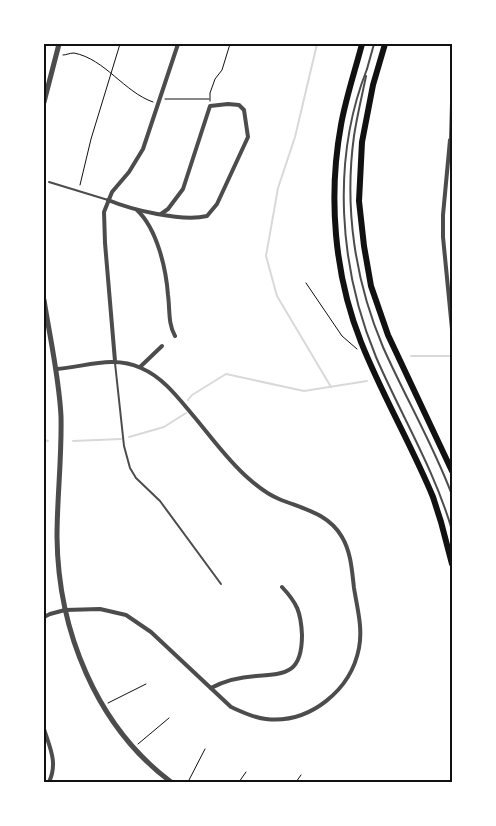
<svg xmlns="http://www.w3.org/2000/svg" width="496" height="826" viewBox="0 0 496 826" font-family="Cabin,sans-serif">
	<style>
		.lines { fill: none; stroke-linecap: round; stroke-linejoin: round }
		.stream { stroke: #d9d9d9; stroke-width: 2 }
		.path { stroke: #111; stroke-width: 1 }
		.service { stroke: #4c4c4c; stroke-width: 2 }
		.minor { stroke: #4c4c4c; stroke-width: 4 }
		.tertiary { stroke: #4c4c4c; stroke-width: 5 }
		.primary { stroke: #111; stroke-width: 6 }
		.neatline { fill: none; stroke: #111; stroke-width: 2 }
	</style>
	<rect width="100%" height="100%" fill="#fff"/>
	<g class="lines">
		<g class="stream">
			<path d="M 317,44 L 295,137 L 278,188 L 266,256 L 277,296 L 331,387"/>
			<path d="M 411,356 L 452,356"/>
			<path d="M 188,400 L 192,395 L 226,374 L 304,391 L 367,381"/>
			<path d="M 129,437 L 164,427 L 186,413"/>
			<path d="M 44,440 L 48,441"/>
			<path d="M 73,441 L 121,439"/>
		</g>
		<g class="path">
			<path d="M 63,55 C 67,55 69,53 74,53 C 105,59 124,92 153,102"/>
			<path d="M 165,99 L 209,99"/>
			<path d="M 210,101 L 210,93 L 215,79 L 222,70 L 230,44"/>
			<path d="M 80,185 L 91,139 L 120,44"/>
			<path d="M 306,283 L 342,336 L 357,349"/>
			<path d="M 108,703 L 146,684"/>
			<path d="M 138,744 L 169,718"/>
			<path d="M 188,782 L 205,749"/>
			<path d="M 239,782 L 246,772"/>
			<path d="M 296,782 L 301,775"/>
		</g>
		<g class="service">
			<path d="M 367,69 C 331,160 339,268 376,357 C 401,415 434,469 452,530"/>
			<path d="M 367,69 L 374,44"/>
			<path d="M 366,76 C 362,96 357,116 354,136 C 344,208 355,281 383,347 C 405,397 433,444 452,495"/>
			<path d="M 49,182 L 108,200"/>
			<path d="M 115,363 L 124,446 L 130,468 L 136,478 L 160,501 L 221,584"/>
		</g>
		<g class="minor">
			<path d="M 450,140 L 443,215 L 443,237 L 452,329"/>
			<path d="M 451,140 L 452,103"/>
			<path d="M 108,200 C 132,210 182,222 207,216 L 217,204 L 248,137 L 244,110 L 239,105 L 228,104 L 210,106 L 183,189 L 168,209 L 161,214"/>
			<path d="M 137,210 C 157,229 166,268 168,295 C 170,310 168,324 175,336"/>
			<path d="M 115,361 L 105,243 L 104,212 L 112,192 L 129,172 L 143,149 L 178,44"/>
			<path d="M 140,367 L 162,346"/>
			<path d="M 44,617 L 50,614 L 65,610 L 100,609 L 126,615 L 151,632 L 231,707 C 242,712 254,718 266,719 C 310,724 351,690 359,648 C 363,628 357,607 354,588 C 352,571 351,552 342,537 C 328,513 303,509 279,499 C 267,494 257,486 248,478 C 227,460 209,434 191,413 C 176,395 162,377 141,368 C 113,355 85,367 56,369"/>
			<path d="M 211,688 C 224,681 241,677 256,676 C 288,674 302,672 302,635 C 301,612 297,603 282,587"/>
			<path d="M 44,729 C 50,748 58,763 49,782"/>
		</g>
		<g class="tertiary">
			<path d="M 44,102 L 59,44"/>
			<path d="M 44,300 C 50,338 59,377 61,416 C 62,457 57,497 57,537 C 58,630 96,726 171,782"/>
		</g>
		<g class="primary">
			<path d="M 362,44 C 355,71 346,97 341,125 C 328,196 334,274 361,342 C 382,395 411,444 433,497 L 441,522 L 452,564"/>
			<path d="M 385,44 L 373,85 L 362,142 L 359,201 L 364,246 L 371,286 L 388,335 L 452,471"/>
		</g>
	</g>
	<rect width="496" height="826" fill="none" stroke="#ffffff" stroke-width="90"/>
	<rect x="45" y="45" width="406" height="736" class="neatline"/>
</svg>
